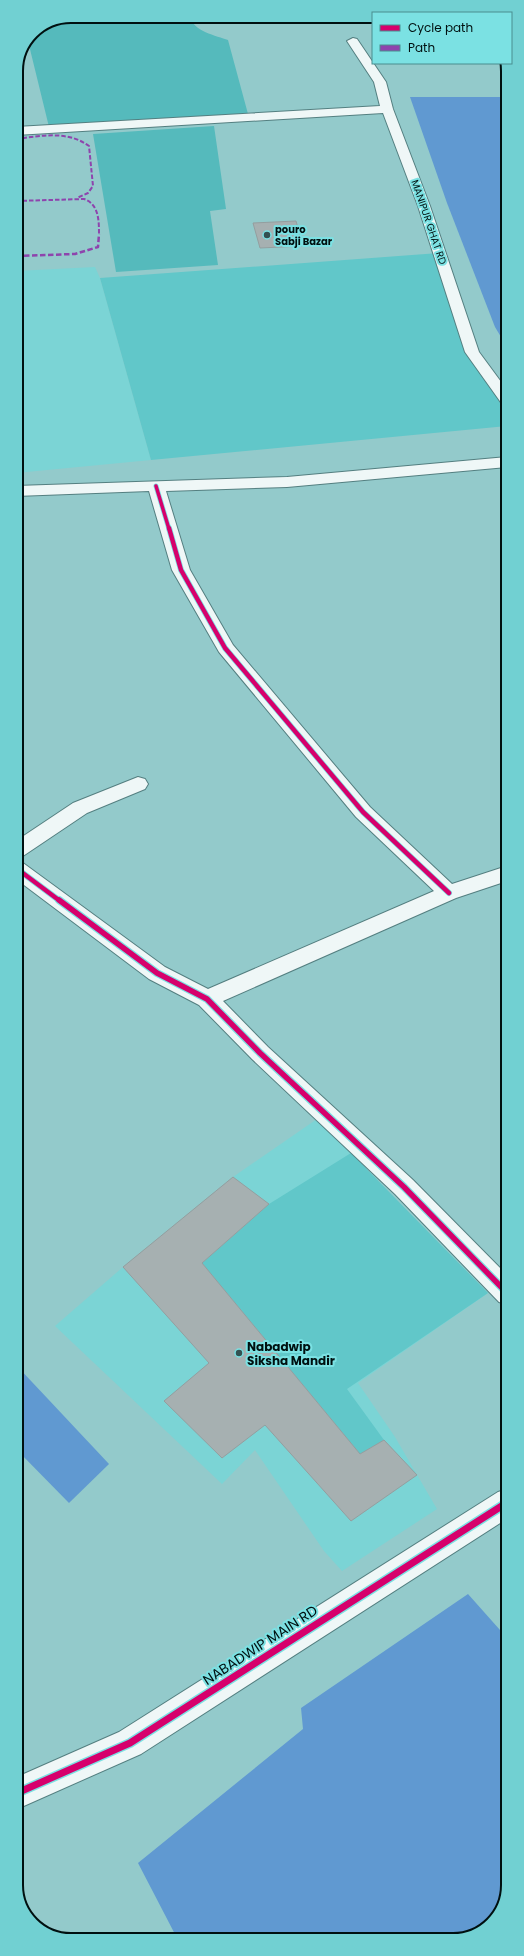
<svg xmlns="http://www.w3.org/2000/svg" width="524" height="1956" viewBox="0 0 524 1956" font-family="Poppins,sans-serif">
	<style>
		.built { fill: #7bd4d5 }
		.green { fill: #61c7c9 }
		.forest { fill: #55babc }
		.water { fill: #6099d1 }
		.building { fill: #a6b0b1; stroke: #949e9f }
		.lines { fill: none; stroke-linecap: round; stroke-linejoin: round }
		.minor-casing { stroke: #547f80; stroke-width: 2 }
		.minor { fill: #eff7f7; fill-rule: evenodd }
		.quiet-far1 { stroke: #8e44ad; stroke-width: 2; stroke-dasharray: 4.5 2; stroke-linecap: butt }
		.quiet { stroke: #8e44ad; stroke-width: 2.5; stroke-dasharray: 5.5 2.5; stroke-linecap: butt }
		.cycleway-far3-casing { stroke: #7be1e3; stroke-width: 5 }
		.cycleway-far2-casing { stroke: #7be1e3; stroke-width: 6 }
		.cycleway-far1-casing { stroke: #7be1e3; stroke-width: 8 }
		.cycleway-casing { stroke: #7be1e3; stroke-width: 10 }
		.cycleway-far3 { stroke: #d6006c; stroke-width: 3.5 }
		.cycleway-far2 { stroke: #d6006c; stroke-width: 4.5 }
		.cycleway-far1 { stroke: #d6006c; stroke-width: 5.5 }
		.cycleway { stroke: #d6006c; stroke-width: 7 }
		.poi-dot { fill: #335151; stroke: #7be1e3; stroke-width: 1.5 }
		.labels { text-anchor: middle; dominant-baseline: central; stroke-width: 4; stroke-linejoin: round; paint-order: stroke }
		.far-street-label { font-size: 10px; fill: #001010; stroke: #7be1e3 }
		.far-poi-label { font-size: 10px; font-weight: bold; fill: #001010; stroke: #7be1e3; text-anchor: start }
		.poi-label { font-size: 12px; font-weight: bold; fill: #001010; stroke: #7be1e3; text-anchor: start }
		.near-street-label { font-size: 14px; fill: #001010; stroke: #7be1e3 }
		.rim { fill: none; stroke: #001010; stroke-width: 2 }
	</style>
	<rect width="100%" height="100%" fill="#93cacb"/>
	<g class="built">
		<path d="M 95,267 L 100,278 L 151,460 L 16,473 L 16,271 Z"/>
		<path d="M 317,1119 L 488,1293 L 358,1383 L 395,1437 L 437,1509 L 342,1571 L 324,1551 L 255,1450 L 222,1484 L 55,1326 L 123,1267 L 233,1177 Z"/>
	</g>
	<g class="green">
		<path d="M 439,253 L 472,352 L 506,399 L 507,426 L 151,460 L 100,278 Z"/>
		<path d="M 351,1153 L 488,1293 L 347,1389 L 384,1440 L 360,1454 L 202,1263 L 269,1204 Z"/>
	</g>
	<g class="forest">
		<path d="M 71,16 L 190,16 C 192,31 217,36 228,40 L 248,114 L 49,127 L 28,41 L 32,32 Z"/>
		<path d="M 214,126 L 226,209 L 210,211 L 218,265 L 116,272 L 93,134 Z"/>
	</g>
	<g class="water">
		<path d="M 410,97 L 507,97 L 507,347 L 495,327 L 447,203 Z"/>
		<path d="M 17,1366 L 109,1464 L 69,1503 L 17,1450 Z"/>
		<path d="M 468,1594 L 508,1639 L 508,1885 L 495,1921 L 464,1939 L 178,1940 L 138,1863 L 303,1729 L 301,1708 Z"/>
	</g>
	<g class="building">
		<path d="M 296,221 L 303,246 L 260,248 L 253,223 Z"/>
		<path d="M 233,1177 L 269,1204 L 202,1263 L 360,1454 L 384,1440 L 417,1475 L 351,1521 L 265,1425 L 222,1458 L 164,1401 L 209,1363 L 123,1267 Z"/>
	</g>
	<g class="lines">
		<g class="minor-casing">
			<g id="minor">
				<path d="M 353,38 L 357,39 L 386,82 L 393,109 L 430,206 L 479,352 L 507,390 L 507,406 L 502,404 L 465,352 L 418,206 L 383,113 L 16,135 L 16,127 L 380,106 L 374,82 L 347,41 Z"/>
				<path d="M 507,457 L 507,467 L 287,487 L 166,491 L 190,570 L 233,645 L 370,807 L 452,884 L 507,866 L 507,881 L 456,898 L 223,1001 L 268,1047 L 413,1180 L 508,1276 L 508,1305 L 499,1302 L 395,1194 L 252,1059 L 199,1005 L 149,979 L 16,879 L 16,861 L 23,863 L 165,967 L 208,989 L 434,891 L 356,817 L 219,652 L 172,570 L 149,491 L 16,496 L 16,486 L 287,477 Z"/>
				<path d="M 138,777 L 145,779 L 148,784 L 145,789 L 87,813 L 23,856 L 16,858 L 16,841 L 73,803 Z"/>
				<path d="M 508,1489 L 508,1518 L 141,1754 L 17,1809 L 17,1777 L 119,1732 L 498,1492 Z"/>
			</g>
		</g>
		<use href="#minor" class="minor"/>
		<g class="quiet-far1">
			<path d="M 16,139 C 41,136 67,130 89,146 L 93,186 L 88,193 L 77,198"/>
			<path d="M 16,201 L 84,199 C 99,204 99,221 99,235"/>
		</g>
		<path class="quiet" d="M 16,256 L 75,254 L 98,247 L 99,234"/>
		<g class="cycleway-far3-casing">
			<path id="cycleway-far3" d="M 156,486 L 169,529"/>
		</g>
		<g class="cycleway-far2-casing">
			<g id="cycleway-far2">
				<path d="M 169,528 L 181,570 L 225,648 L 363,812 L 449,893"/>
				<path d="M 16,868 L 60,901"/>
			</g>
		</g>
		<g class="cycleway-far1-casing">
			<path id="cycleway-far1" d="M 59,900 L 157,973 L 207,999 L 260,1053 L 404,1187 L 508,1294"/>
		</g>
		<g class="cycleway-casing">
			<path id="cycleway" d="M 17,1793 L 130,1743 L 508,1502"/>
		</g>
		<use href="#cycleway-far3" class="cycleway-far3"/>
		<use href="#cycleway-far2" class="cycleway-far2"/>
		<use href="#cycleway-far1" class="cycleway-far1"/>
		<use href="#cycleway" class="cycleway"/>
	</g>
	<g class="poi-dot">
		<circle cx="267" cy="235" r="4"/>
		<circle cx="239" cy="1353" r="4"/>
	</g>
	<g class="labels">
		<g class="far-street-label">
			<text transform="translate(429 222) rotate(71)">MANIPUR GHAT RD</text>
		</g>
		<g class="far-poi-label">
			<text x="275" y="229">pouro<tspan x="275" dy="12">Sabji Bazar</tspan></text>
		</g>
		<g class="poi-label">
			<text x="247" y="1346">Nabadwip<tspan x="247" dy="14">Siksha Mandir</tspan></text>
		</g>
		<g class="near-street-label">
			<text transform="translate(260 1645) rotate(-33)">NABADWIP MAIN RD</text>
		</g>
	</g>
	<path d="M0 0H524V1956H0ZM71 23H453A48 48 0 0 1 501 71V1885A48 48 0 0 1 453 1933H71A48 48 0 0 1 23 1885V71A48 48 0 0 1 71 23Z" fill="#71d0d2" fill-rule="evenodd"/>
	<path class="rim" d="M71 23H453A48 48 0 0 1 501 71V1885A48 48 0 0 1 453 1933H71A48 48 0 0 1 23 1885V71A48 48 0 0 1 71 23Z"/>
	<rect x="372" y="12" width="140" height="52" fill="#7be1e3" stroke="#4a8d8f"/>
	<rect x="380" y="25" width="20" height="6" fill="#d6006c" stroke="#4a8d8f"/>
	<text x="408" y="32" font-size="12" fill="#001010">Cycle path</text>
	<rect x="380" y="45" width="20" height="6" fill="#8e44ad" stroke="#4a8d8f"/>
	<text x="408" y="52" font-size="12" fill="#001010">Path</text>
</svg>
